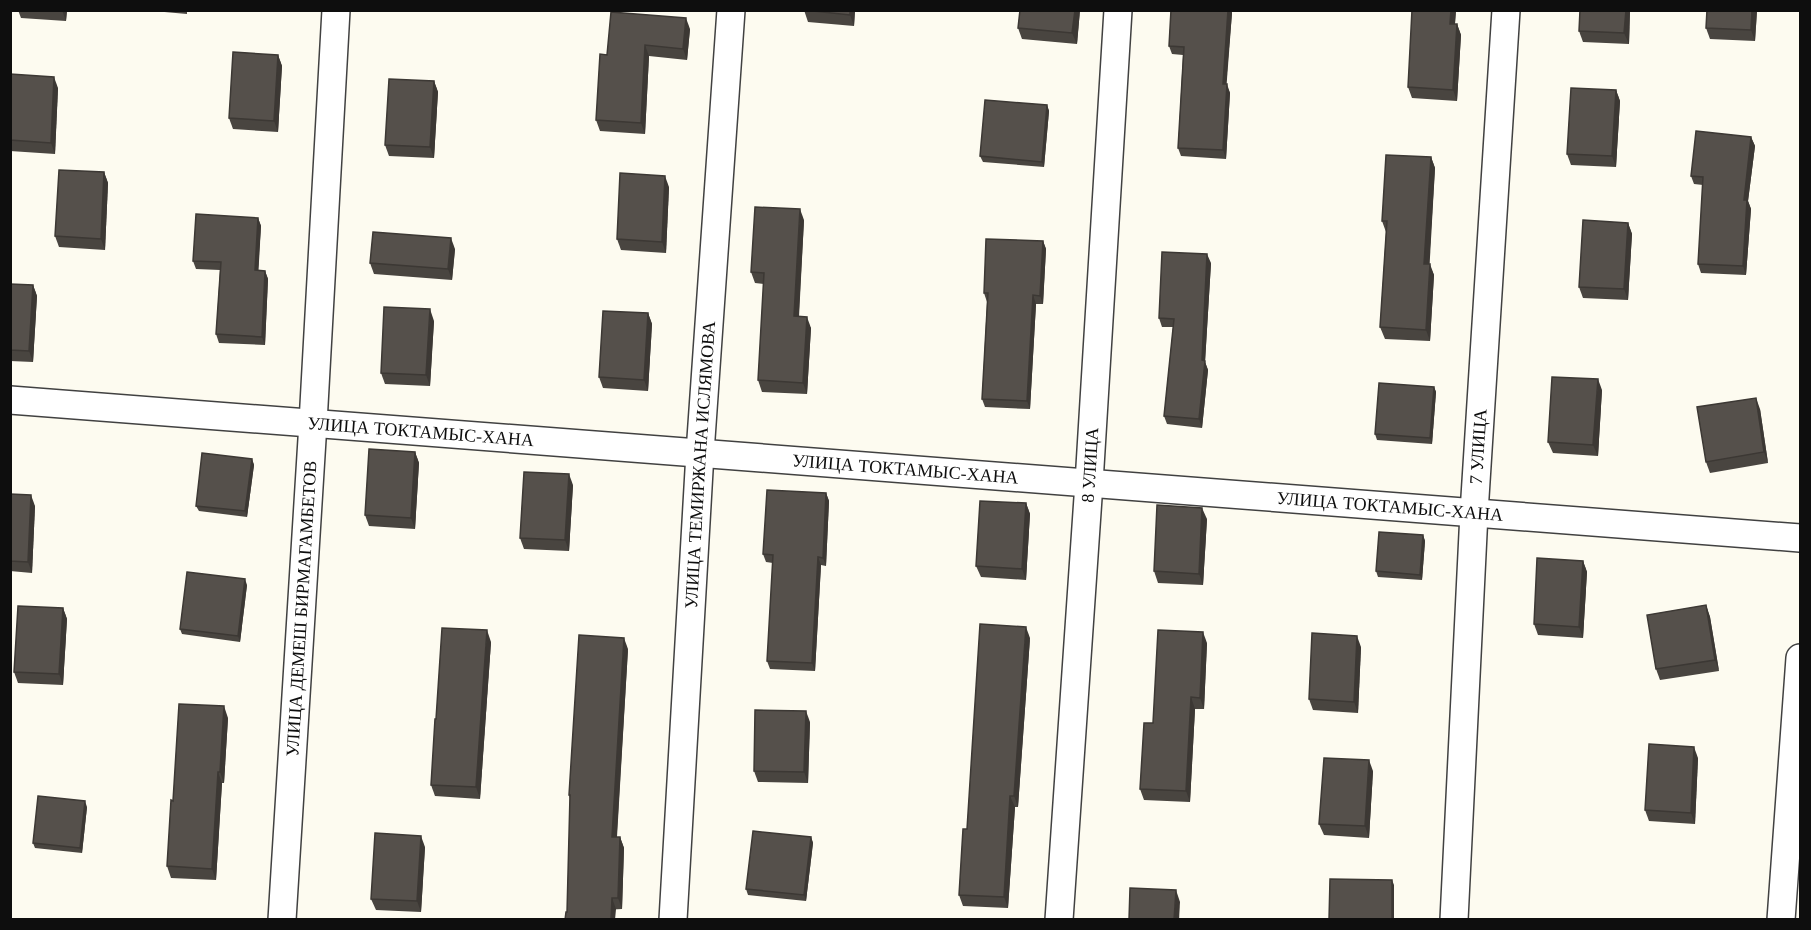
<svg xmlns="http://www.w3.org/2000/svg" width="1811" height="930" viewBox="0 0 1811 930" font-family="Georgia,serif">
	<style>
		.lines { fill: none; stroke-linecap: round; stroke-linejoin: round }
		.street-casing { stroke: #414141; stroke-width: 30 }
		.street { stroke: #fff; stroke-width: 27 }
		.wall { fill: #494540 }
		.shaded-wall { fill: #3c3834 }
		.building { fill: #55504b; stroke: #3c3834; stroke-width: 1.5 }
		.labels { text-anchor: middle; dominant-baseline: central; stroke-width: 6; stroke-linejoin: round; paint-order: stroke }
		.street-label { font-size: 18px; fill: #0e0e0e; stroke: #fff }
	</style>
	<rect width="100%" height="100%" fill="#fdfbf0"/>
	<g class="lines">
		<g class="street-casing">
			<g id="street">
				<path id="s1" d="M 10,400 L 1800,538"/>
				<path id="s2" d="M 282,920 L 313,423 L 336,10"/>
				<path id="s3" d="M 673,920 L 700,453 L 731,10"/>
				<path id="s4" d="M 1059,920 L 1089,483 L 1118,10"/>
				<path id="s5" d="M 1454,920 L 1474,513 L 1506,10"/>
				<path d="M 1781,920 L 1800,658"/>
			</g>
		</g>
		<use href="#street" class="street"/>
	</g>
	<g class="wall">
		<path d="M 18,10 L 67,10 L 66,21 L 21,18 Z"/>
		<path d="M 142,10 L 187,10 L 187,14 Z"/>
		<path d="M 804,10 L 855,10 L 854,26 L 808,22 Z"/>
		<path d="M 1020,10 L 1080,10 L 1077,44 L 1022,39 L 1018,28 Z"/>
		<path d="M 1171,10 L 1231,10 L 1232,13 L 1226,84 L 1230,93 L 1226,159 L 1181,156 L 1178,148 L 1183,55 L 1172,54 L 1169,46 Z"/>
		<path d="M 1456,10 L 1455,24 L 1457,24 L 1461,35 L 1457,101 L 1412,98 L 1408,87 Z"/>
		<path d="M 1580,10 L 1630,10 L 1629,44 L 1583,42 L 1579,31 Z"/>
		<path d="M 1707,10 L 1757,10 L 1755,41 L 1710,39 L 1706,28 Z"/>
		<path d="M 690,29 L 687,60 L 649,56 L 645,134 L 600,131 L 596,120 L 607,55 Z"/>
		<path d="M 278,55 L 282,66 L 278,132 L 233,129 L 229,118 Z"/>
		<path d="M 10,74 L 58,88 L 55,154 L 10,151 Z"/>
		<path d="M 434,81 L 438,92 L 434,158 L 389,156 L 385,145 Z"/>
		<path d="M 1616,90 L 1620,101 L 1616,167 L 1571,165 L 1567,154 Z"/>
		<path d="M 1047,105 L 1049,111 L 1044,167 L 983,162 L 980,156 Z"/>
		<path d="M 1751,137 L 1755,146 L 1748,201 L 1751,209 L 1746,275 L 1701,273 L 1698,264 L 1703,185 L 1694,184 L 1691,176 Z"/>
		<path d="M 1431,157 L 1435,168 L 1429,264 L 1434,275 L 1430,341 L 1385,339 L 1380,327 L 1386,232 L 1382,221 Z"/>
		<path d="M 104,172 L 108,183 L 105,250 L 59,247 L 55,236 Z"/>
		<path d="M 669,187 L 666,253 L 621,250 L 617,239 Z"/>
		<path d="M 258,218 L 261,226 L 258,270 L 265,271 L 268,279 L 265,345 L 219,343 L 216,334 L 220,270 L 196,269 L 193,261 Z"/>
		<path d="M 804,220 L 799,317 L 811,328 L 807,394 L 762,392 L 758,380 L 764,284 L 755,283 L 751,272 Z"/>
		<path d="M 1628,223 L 1632,234 L 1628,300 L 1583,298 L 1579,287 Z"/>
		<path d="M 1043,241 L 1046,249 L 1043,304 L 1036,304 L 1030,409 L 985,407 L 982,399 L 987,302 L 984,293 Z"/>
		<path d="M 455,249 L 452,280 L 374,274 L 370,263 Z"/>
		<path d="M 1211,263 L 1205,362 L 1208,370 L 1202,428 L 1167,424 L 1164,416 L 1173,327 L 1162,327 L 1159,318 Z"/>
		<path d="M 10,284 L 33,285 L 37,296 L 33,362 L 10,361 Z"/>
		<path d="M 648,313 L 652,324 L 648,391 L 603,388 L 599,377 Z"/>
		<path d="M 434,321 L 430,386 L 385,384 L 381,373 Z"/>
		<path d="M 1434,387 L 1436,392 L 1432,444 L 1377,440 L 1375,434 Z"/>
		<path d="M 1602,390 L 1598,456 L 1553,453 L 1548,442 Z"/>
		<path d="M 1760,409 L 1768,463 L 1710,473 L 1706,462 Z"/>
		<path d="M 415,452 L 419,463 L 415,529 L 369,526 L 365,515 Z"/>
		<path d="M 252,459 L 254,465 L 247,517 L 199,511 L 196,506 Z"/>
		<path d="M 573,485 L 569,551 L 524,549 L 520,538 Z"/>
		<path d="M 826,493 L 829,501 L 826,566 L 821,565 L 815,671 L 770,669 L 767,661 L 773,563 L 766,562 L 763,554 Z"/>
		<path d="M 10,494 L 35,506 L 32,573 L 10,571 Z"/>
		<path d="M 1026,503 L 1030,514 L 1026,580 L 981,577 L 976,566 Z"/>
		<path d="M 1207,519 L 1203,585 L 1158,583 L 1154,571 Z"/>
		<path d="M 1423,535 L 1425,541 L 1422,580 L 1378,577 L 1376,571 Z"/>
		<path d="M 1583,561 L 1587,572 L 1583,638 L 1538,635 L 1534,624 Z"/>
		<path d="M 247,585 L 240,642 L 182,634 L 180,629 Z"/>
		<path d="M 1706,605 L 1710,617 L 1719,671 L 1660,680 L 1656,669 Z"/>
		<path d="M 63,608 L 67,619 L 63,685 L 18,683 L 14,672 Z"/>
		<path d="M 1030,638 L 1018,807 L 1015,807 L 1008,908 L 963,906 L 959,895 L 967,829 Z"/>
		<path d="M 491,642 L 480,799 L 435,796 L 431,785 L 436,719 Z"/>
		<path d="M 1207,643 L 1204,709 L 1195,709 L 1190,802 L 1144,800 L 1140,789 L 1153,723 Z"/>
		<path d="M 1361,647 L 1358,713 L 1313,710 L 1309,699 Z"/>
		<path d="M 628,649 L 617,837 L 620,837 L 624,848 L 622,909 L 567,912 L 570,799 L 569,795 Z"/>
		<path d="M 228,718 L 224,783 L 222,783 L 216,880 L 171,878 L 167,866 L 173,801 Z"/>
		<path d="M 810,722 L 808,783 L 758,782 L 754,771 Z"/>
		<path d="M 1698,758 L 1695,824 L 1649,821 L 1645,810 Z"/>
		<path d="M 1373,771 L 1369,838 L 1324,835 L 1319,824 Z"/>
		<path d="M 87,807 L 82,853 L 35,848 L 33,843 Z"/>
		<path d="M 811,837 L 813,843 L 806,901 L 748,895 L 746,889 Z"/>
		<path d="M 425,847 L 421,912 L 376,910 L 371,899 Z"/>
	</g>
	<g class="shaded-wall">
		<path d="M 62,10 L 67,10 L 66,21 Z"/>
		<path d="M 850,10 L 855,10 L 854,26 L 850,15 Z"/>
		<path d="M 1075,10 L 1080,10 L 1077,44 L 1072,33 Z"/>
		<path d="M 1228,10 L 1231,10 L 1232,13 L 1226,92 L 1223,84 Z"/>
		<path d="M 1451,10 L 1456,10 L 1454,35 L 1450,24 Z"/>
		<path d="M 1626,10 L 1630,10 L 1629,44 L 1624,33 Z"/>
		<path d="M 1752,10 L 1757,10 L 1755,41 L 1751,30 Z"/>
		<path d="M 686,18 L 690,29 L 687,60 L 683,49 Z"/>
		<path d="M 1457,24 L 1461,35 L 1457,101 L 1453,90 Z"/>
		<path d="M 645,45 L 649,56 L 645,134 L 641,123 Z"/>
		<path d="M 278,55 L 282,66 L 278,132 L 274,121 Z"/>
		<path d="M 54,77 L 58,88 L 55,154 L 51,143 Z"/>
		<path d="M 434,81 L 438,92 L 434,158 L 430,147 Z"/>
		<path d="M 1227,84 L 1230,93 L 1226,159 L 1223,150 Z"/>
		<path d="M 1616,90 L 1620,101 L 1616,167 L 1612,156 Z"/>
		<path d="M 1047,105 L 1049,111 L 1044,167 L 1042,162 Z"/>
		<path d="M 1751,137 L 1755,146 L 1748,201 L 1751,209 L 1746,275 L 1743,266 L 1744,200 Z"/>
		<path d="M 1431,157 L 1435,168 L 1429,275 L 1424,264 Z"/>
		<path d="M 104,172 L 108,183 L 105,250 L 101,239 Z"/>
		<path d="M 665,176 L 669,187 L 666,253 L 662,242 Z"/>
		<path d="M 800,209 L 804,220 L 798,328 L 794,316 Z"/>
		<path d="M 258,218 L 261,226 L 258,279 L 255,270 Z"/>
		<path d="M 1628,223 L 1632,234 L 1628,300 L 1624,289 Z"/>
		<path d="M 451,238 L 455,249 L 452,280 L 448,269 Z"/>
		<path d="M 1043,241 L 1046,249 L 1043,304 L 1040,296 Z"/>
		<path d="M 1207,254 L 1211,263 L 1205,362 L 1208,370 L 1202,428 L 1199,419 Z"/>
		<path d="M 1430,264 L 1434,275 L 1430,341 L 1426,330 Z"/>
		<path d="M 265,271 L 268,279 L 265,345 L 262,337 Z"/>
		<path d="M 33,285 L 37,296 L 33,362 L 29,351 Z"/>
		<path d="M 1033,295 L 1036,304 L 1030,409 L 1027,401 Z"/>
		<path d="M 430,309 L 434,321 L 430,386 L 426,375 Z"/>
		<path d="M 648,313 L 652,324 L 648,391 L 644,380 Z"/>
		<path d="M 807,317 L 811,328 L 807,394 L 803,383 Z"/>
		<path d="M 1598,379 L 1602,390 L 1598,456 L 1593,445 Z"/>
		<path d="M 1434,387 L 1436,392 L 1432,444 L 1430,438 Z"/>
		<path d="M 1756,398 L 1760,409 L 1768,463 L 1764,452 Z"/>
		<path d="M 415,452 L 419,463 L 415,529 L 411,518 Z"/>
		<path d="M 252,459 L 254,465 L 247,517 L 245,511 Z"/>
		<path d="M 569,474 L 573,485 L 569,551 L 565,540 Z"/>
		<path d="M 826,493 L 829,501 L 826,566 L 823,558 Z"/>
		<path d="M 31,495 L 35,506 L 32,573 L 28,562 Z"/>
		<path d="M 1026,503 L 1030,514 L 1026,580 L 1022,569 Z"/>
		<path d="M 1202,508 L 1207,519 L 1203,585 L 1199,574 Z"/>
		<path d="M 1423,535 L 1425,541 L 1422,580 L 1420,575 Z"/>
		<path d="M 818,557 L 821,565 L 815,671 L 812,663 Z"/>
		<path d="M 1583,561 L 1587,572 L 1583,638 L 1579,627 Z"/>
		<path d="M 245,579 L 247,585 L 240,642 L 238,636 Z"/>
		<path d="M 1706,605 L 1710,617 L 1719,671 L 1715,660 Z"/>
		<path d="M 63,608 L 67,619 L 63,685 L 59,674 Z"/>
		<path d="M 1026,627 L 1030,638 L 1018,807 L 1014,796 Z"/>
		<path d="M 487,630 L 491,642 L 480,799 L 476,787 Z"/>
		<path d="M 1203,632 L 1207,643 L 1204,709 L 1200,698 Z"/>
		<path d="M 1357,636 L 1361,647 L 1358,713 L 1354,702 Z"/>
		<path d="M 624,638 L 628,649 L 616,848 L 612,837 Z"/>
		<path d="M 1191,697 L 1195,709 L 1190,802 L 1186,791 Z"/>
		<path d="M 224,706 L 228,718 L 224,783 L 220,772 Z"/>
		<path d="M 806,711 L 810,722 L 808,783 L 804,772 Z"/>
		<path d="M 1694,747 L 1698,758 L 1695,824 L 1691,813 Z"/>
		<path d="M 1369,760 L 1373,771 L 1369,838 L 1365,826 Z"/>
		<path d="M 218,772 L 222,783 L 216,880 L 212,869 Z"/>
		<path d="M 1010,796 L 1015,807 L 1008,908 L 1004,897 Z"/>
		<path d="M 85,801 L 87,807 L 82,853 L 80,848 Z"/>
		<path d="M 421,836 L 425,847 L 421,912 L 417,901 Z"/>
		<path d="M 620,837 L 624,848 L 622,909 L 618,898 Z"/>
		<path d="M 811,837 L 813,843 L 806,901 L 804,895 Z"/>
		<path d="M 1392,880 L 1394,885 L 1394,920 L 1392,920 Z"/>
		<path d="M 1176,890 L 1180,902 L 1179,920 L 1174,920 Z"/>
		<path d="M 612,898 L 616,909 L 615,920 L 611,920 Z"/>
	</g>
	<g class="building">
		<path d="M 804,10 L 850,10 L 850,15 Z"/>
		<path d="M 1020,10 L 1075,10 L 1072,33 L 1018,28 Z"/>
		<path d="M 1171,10 L 1228,10 L 1223,84 L 1227,84 L 1223,150 L 1178,148 L 1184,47 L 1169,46 Z"/>
		<path d="M 1412,10 L 1451,10 L 1450,24 L 1457,24 L 1453,90 L 1408,87 Z"/>
		<path d="M 1580,10 L 1626,10 L 1624,33 L 1579,31 Z"/>
		<path d="M 1707,10 L 1752,10 L 1751,30 L 1706,28 Z"/>
		<path d="M 611,12 L 686,18 L 683,49 L 645,45 L 641,123 L 596,120 L 600,54 L 607,55 Z"/>
		<path d="M 233,52 L 278,55 L 274,121 L 229,118 Z"/>
		<path d="M 10,74 L 54,77 L 51,143 L 10,140 Z"/>
		<path d="M 389,79 L 434,81 L 430,147 L 385,145 Z"/>
		<path d="M 1571,88 L 1616,90 L 1612,156 L 1567,154 Z"/>
		<path d="M 985,100 L 1047,105 L 1042,162 L 980,156 Z"/>
		<path d="M 1696,131 L 1751,137 L 1744,200 L 1747,200 L 1743,266 L 1698,264 L 1703,177 L 1691,176 Z"/>
		<path d="M 1386,155 L 1431,157 L 1424,264 L 1430,264 L 1426,330 L 1380,327 L 1387,221 L 1382,221 Z"/>
		<path d="M 59,170 L 104,172 L 101,239 L 55,236 Z"/>
		<path d="M 620,173 L 665,176 L 662,242 L 617,239 Z"/>
		<path d="M 755,207 L 800,209 L 794,316 L 807,317 L 803,383 L 758,380 L 764,273 L 751,272 Z"/>
		<path d="M 196,214 L 258,218 L 255,270 L 265,271 L 262,337 L 216,334 L 221,262 L 193,261 Z"/>
		<path d="M 1583,220 L 1628,223 L 1624,289 L 1579,287 Z"/>
		<path d="M 373,232 L 451,238 L 448,269 L 370,263 Z"/>
		<path d="M 986,239 L 1043,241 L 1040,296 L 1033,295 L 1027,401 L 982,399 L 988,293 L 984,293 Z"/>
		<path d="M 1162,252 L 1207,254 L 1202,360 L 1205,361 L 1199,419 L 1164,416 L 1174,319 L 1159,318 Z"/>
		<path d="M 10,284 L 33,285 L 29,351 L 10,350 Z"/>
		<path d="M 384,307 L 430,309 L 426,375 L 381,373 Z"/>
		<path d="M 603,311 L 648,313 L 644,380 L 599,377 Z"/>
		<path d="M 1552,377 L 1598,379 L 1593,445 L 1548,442 Z"/>
		<path d="M 1379,383 L 1434,387 L 1430,438 L 1375,434 Z"/>
		<path d="M 1756,398 L 1764,452 L 1706,462 L 1697,407 Z"/>
		<path d="M 369,449 L 415,452 L 411,518 L 365,515 Z"/>
		<path d="M 202,453 L 252,459 L 245,511 L 196,506 Z"/>
		<path d="M 524,472 L 569,474 L 565,540 L 520,538 Z"/>
		<path d="M 767,490 L 826,493 L 823,558 L 818,557 L 812,663 L 767,661 L 773,555 L 763,554 Z"/>
		<path d="M 10,494 L 31,495 L 28,562 L 10,561 Z"/>
		<path d="M 980,501 L 1026,503 L 1022,569 L 976,566 Z"/>
		<path d="M 1157,505 L 1202,508 L 1199,574 L 1154,571 Z"/>
		<path d="M 1379,532 L 1423,535 L 1420,575 L 1376,571 Z"/>
		<path d="M 1537,558 L 1583,561 L 1579,627 L 1534,624 Z"/>
		<path d="M 187,572 L 245,579 L 238,636 L 180,629 Z"/>
		<path d="M 1706,605 L 1715,660 L 1656,669 L 1647,615 Z"/>
		<path d="M 18,606 L 63,608 L 59,674 L 14,672 Z"/>
		<path d="M 980,624 L 1026,627 L 1014,796 L 1010,796 L 1004,897 L 959,895 L 963,829 L 967,829 Z"/>
		<path d="M 442,628 L 487,630 L 476,787 L 431,785 L 435,719 L 436,719 Z"/>
		<path d="M 1158,630 L 1203,632 L 1200,698 L 1191,697 L 1186,791 L 1140,789 L 1144,723 L 1153,723 Z"/>
		<path d="M 1312,633 L 1357,636 L 1354,702 L 1309,699 Z"/>
		<path d="M 579,635 L 624,638 L 612,837 L 620,837 L 618,898 L 612,898 L 611,920 L 565,920 L 566,912 L 567,912 L 570,795 L 569,795 Z"/>
		<path d="M 179,704 L 224,706 L 220,772 L 218,772 L 212,869 L 167,866 L 171,800 L 173,801 Z"/>
		<path d="M 755,710 L 806,711 L 804,772 L 754,771 Z"/>
		<path d="M 1649,744 L 1694,747 L 1691,813 L 1645,810 Z"/>
		<path d="M 1324,758 L 1369,760 L 1365,826 L 1319,824 Z"/>
		<path d="M 38,796 L 85,801 L 80,848 L 33,843 Z"/>
		<path d="M 753,831 L 811,837 L 804,895 L 746,889 Z"/>
		<path d="M 375,833 L 421,836 L 417,901 L 371,899 Z"/>
		<path d="M 1330,879 L 1392,880 L 1392,920 L 1329,920 Z"/>
		<path d="M 1130,888 L 1176,890 L 1174,920 L 1129,920 Z"/>
	</g>
	<g class="labels">
		<g class="street-label">
			<text stroke="none"><textPath href="#s1" startOffset="412">УЛИЦА ТОКТАМЫС-ХАНА</textPath></text>
			<text stroke="none"><textPath href="#s5" startOffset="474">7 УЛИЦА</textPath></text>
			<text stroke="none"><textPath href="#s3" startOffset="456">УЛИЦА ТЕМИРЖАНА ИСЛЯМОВА</textPath></text>
			<text stroke="none"><textPath href="#s4" startOffset="456">8 УЛИЦА</textPath></text>
			<text stroke="none"><textPath href="#s1" startOffset="898">УЛИЦА ТОКТАМЫС-ХАНА</textPath></text>
			<text stroke="none"><textPath href="#s1" startOffset="1384">УЛИЦА ТОКТАМЫС-ХАНА</textPath></text>
			<text stroke="none"><textPath href="#s2" startOffset="312">УЛИЦА ДЕМЕШ БИРМАГАМБЕТОВ</textPath></text>
		</g>
	</g>
	<rect width="1811" height="930" fill="none" stroke="#0e0e0e" stroke-width="24"/>
</svg>
